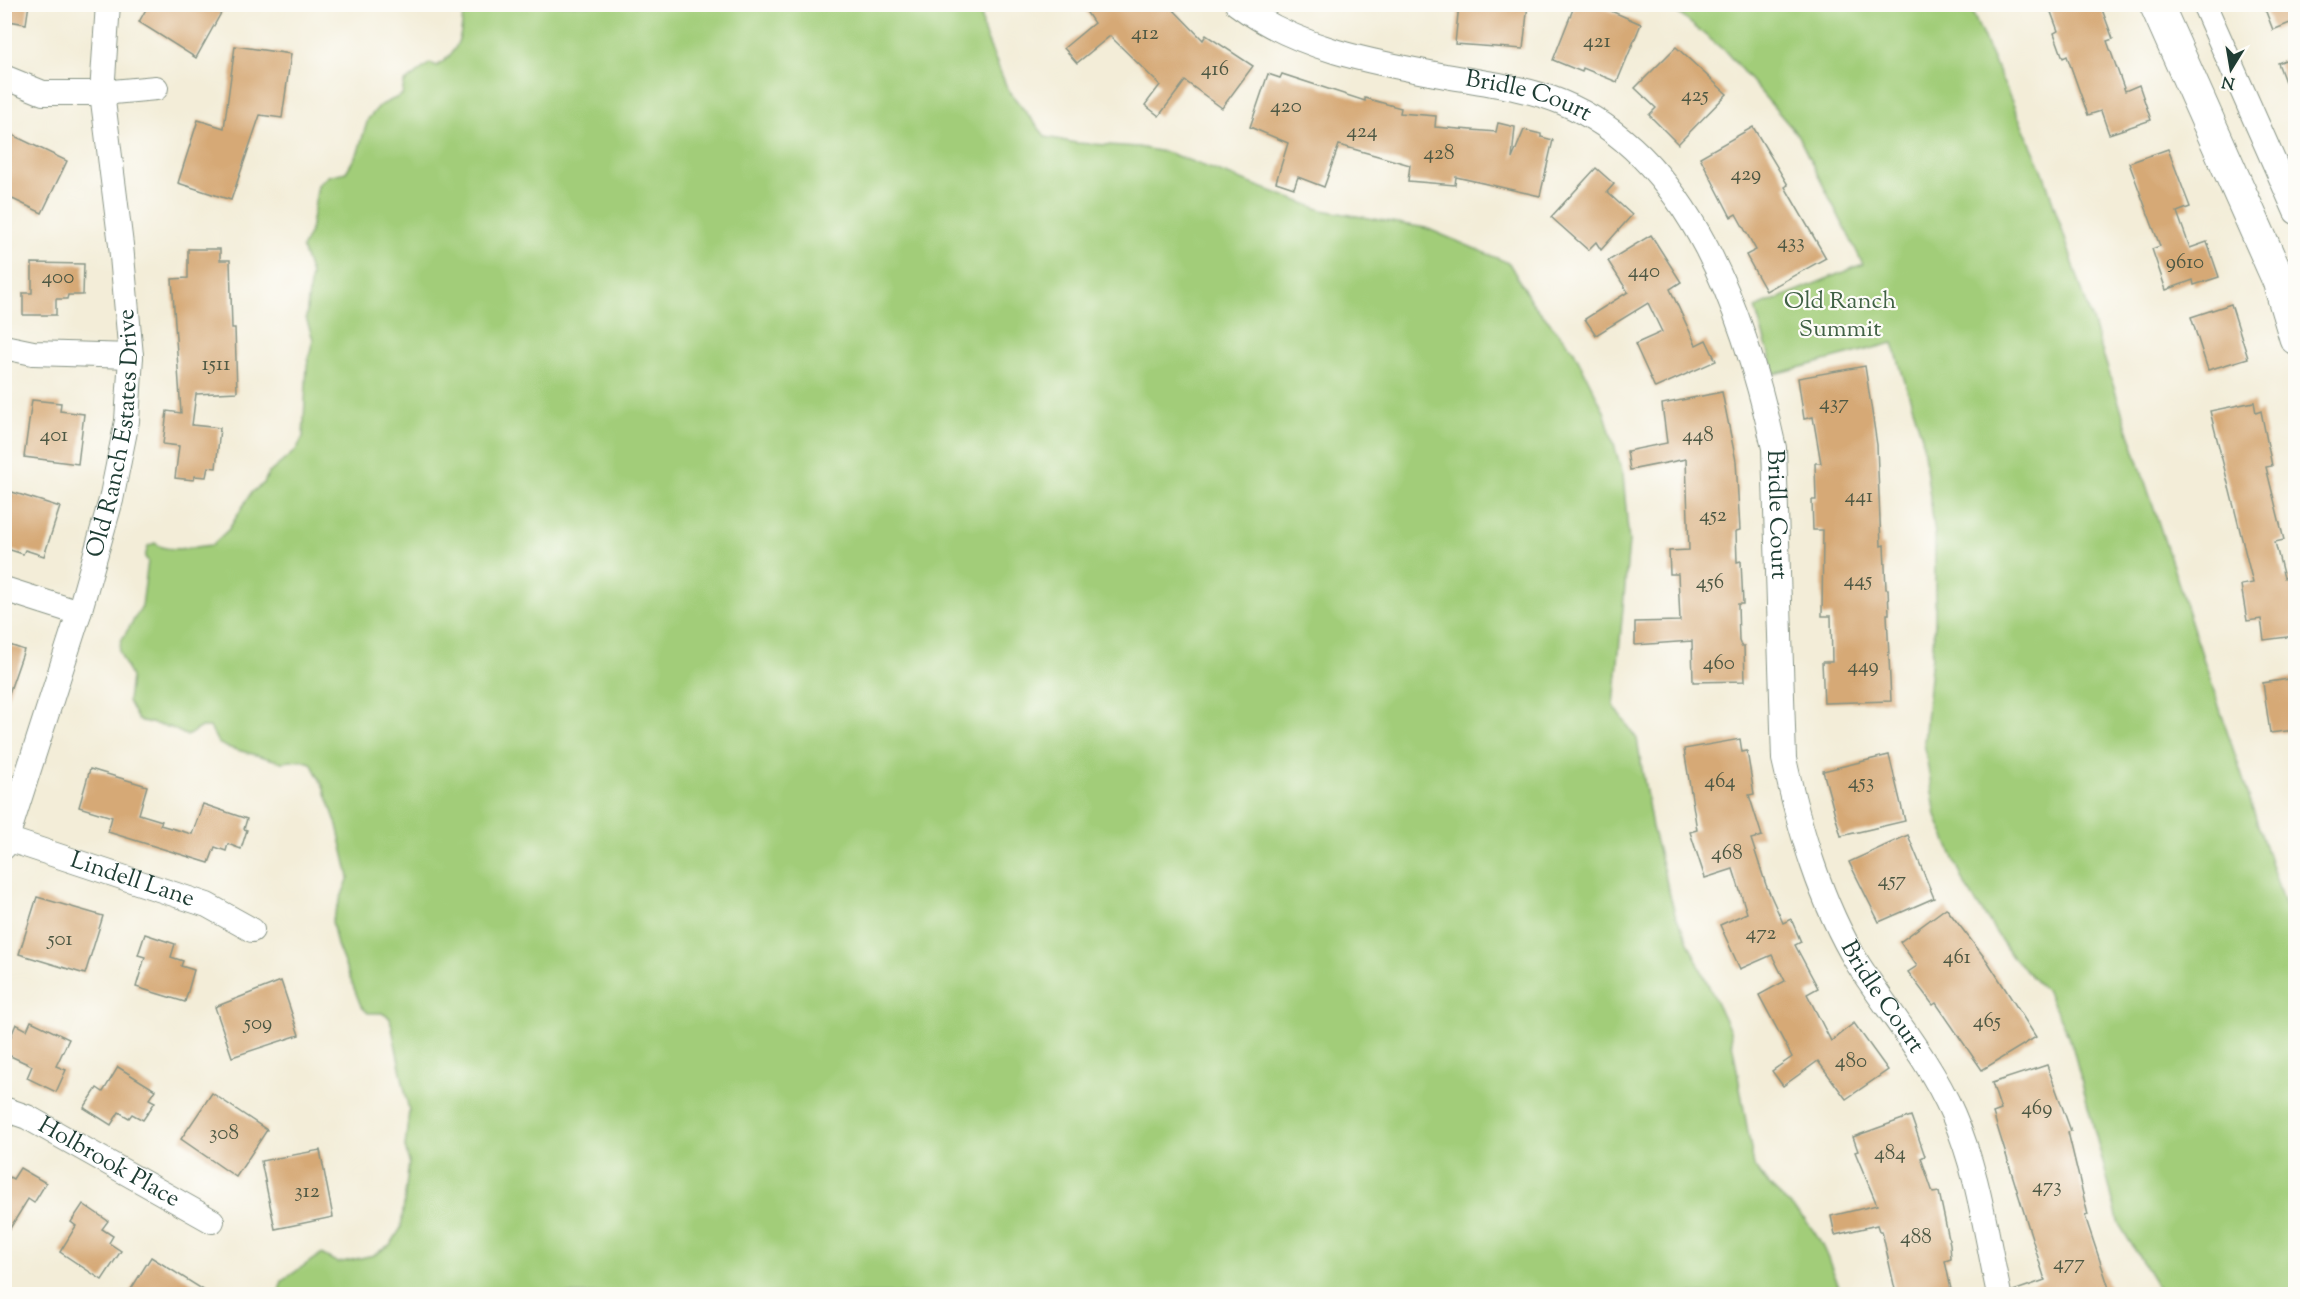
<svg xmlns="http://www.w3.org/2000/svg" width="2300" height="1299" viewBox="0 0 2300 1299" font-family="'Sorts Mill Goudy',serif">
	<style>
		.green { fill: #a2cd79; stroke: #608556; stroke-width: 1.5 }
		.building { fill: #d6a976 }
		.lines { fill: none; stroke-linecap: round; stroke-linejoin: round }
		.minor-casing { stroke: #899586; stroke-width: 26 }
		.secondary-casing { stroke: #899586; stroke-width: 35 }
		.minor { stroke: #fff; stroke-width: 24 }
		.secondary { stroke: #fff; stroke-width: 33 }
		.labels { text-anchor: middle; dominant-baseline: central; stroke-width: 4.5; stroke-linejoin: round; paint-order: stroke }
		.number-label { font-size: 21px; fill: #4d5844 }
		.street-label { font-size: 24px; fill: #1f3d34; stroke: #fdfcf7 }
		.park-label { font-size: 24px; fill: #406145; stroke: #fdfcf7 }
	</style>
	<rect width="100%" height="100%" fill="#fdfcf7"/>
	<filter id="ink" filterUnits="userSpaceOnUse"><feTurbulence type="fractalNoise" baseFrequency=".0167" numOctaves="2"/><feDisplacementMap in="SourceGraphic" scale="12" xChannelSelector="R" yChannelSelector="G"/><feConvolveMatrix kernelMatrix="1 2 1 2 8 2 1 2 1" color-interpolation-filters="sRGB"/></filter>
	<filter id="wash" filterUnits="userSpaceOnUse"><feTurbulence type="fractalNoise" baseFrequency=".008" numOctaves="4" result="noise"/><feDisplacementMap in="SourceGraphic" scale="24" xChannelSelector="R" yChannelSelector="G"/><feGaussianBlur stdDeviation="1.35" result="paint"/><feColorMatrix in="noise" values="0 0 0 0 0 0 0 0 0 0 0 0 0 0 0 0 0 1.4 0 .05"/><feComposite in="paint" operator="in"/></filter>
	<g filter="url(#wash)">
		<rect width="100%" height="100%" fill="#f3edd8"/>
		<g class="green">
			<path d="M 463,5 L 980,5 L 984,32 L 1008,90 L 1046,137 L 1076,143 L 1138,147 L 1169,153 L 1322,210 L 1426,228 L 1509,263 L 1531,301 L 1574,351 L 1604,411 L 1623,475 L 1629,542 L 1614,706 L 1637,739 L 1652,827 L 1675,914 L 1730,1031 L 1754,1166 C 1767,1187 1788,1201 1805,1220 C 1824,1241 1831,1268 1842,1294 L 278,1294 L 282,1281 L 321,1254 L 338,1263 L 374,1255 L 391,1244 L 401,1228 L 409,1162 L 405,1147 L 409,1111 L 390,1018 L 382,1013 L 368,1013 L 361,1006 L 337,945 L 332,921 L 349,877 L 337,825 L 324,788 L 311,763 L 301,760 L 282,762 L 226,747 L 218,743 L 210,727 L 201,727 L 187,736 L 172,728 L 138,720 L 128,701 L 131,677 L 119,651 L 121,641 L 142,606 L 148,561 L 145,557 L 148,546 L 155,543 C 166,554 197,546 212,545 L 229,529 L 251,493 L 264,483 L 268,474 L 296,450 L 303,437 L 307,366 L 313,339 L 306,318 L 311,274 L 302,248 L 310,232 L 318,185 L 328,176 L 346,172 L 358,152 L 368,119 L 379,106 L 402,95 L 404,83 L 430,63 L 437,66 C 461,51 463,31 463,5 Z"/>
			<path d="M 1668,5 L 1969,5 L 2043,172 L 2295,937 L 2295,1294 L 2162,1294 L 2119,1224 L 2071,1041 L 2047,992 L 2012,957 L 1966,887 L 1936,816 L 1924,743 L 1935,622 L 1935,535 L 1922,437 L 1893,343 L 1775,374 L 1755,308 L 1863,264 L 1797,134 L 1726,52 Z"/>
		</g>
		<g id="blocks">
			<g class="building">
				<path d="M 4,4 L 29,4 L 26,24 L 4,20 Z"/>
				<path d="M 149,4 L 226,4 L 196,58 L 139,22 Z"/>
				<path d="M 1081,4 L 1168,4 L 1203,40 L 1206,35 L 1253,66 L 1222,108 L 1185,81 L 1159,116 L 1145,105 L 1160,85 L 1110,36 L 1077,63 L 1064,48 L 1094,23 Z"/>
				<path d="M 1459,4 L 1528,4 L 1523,49 L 1455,44 Z"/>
				<path d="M 1575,4 L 1595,4 L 1641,24 L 1617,82 L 1583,68 L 1582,72 L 1553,60 Z"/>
				<path d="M 2048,4 L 2100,4 L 2113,39 L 2107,41 L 2125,91 L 2139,85 L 2151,120 L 2109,134 L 2101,111 L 2088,115 L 2067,56 L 2063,58 L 2054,33 L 2058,31 Z"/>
				<path d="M 2263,4 L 2295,4 L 2295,21 L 2273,30 Z"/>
				<path d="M 235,46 L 291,54 L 282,118 L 260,115 L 231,200 L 178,183 L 198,120 L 224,128 Z"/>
				<path d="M 1676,47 L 1727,94 L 1678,144 L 1649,115 L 1656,108 L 1635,88 Z"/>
				<path d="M 2295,56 L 2295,106 L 2294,106 L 2278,63 Z"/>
				<path d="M 1268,74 L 1280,78 L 1282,74 L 1365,101 L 1365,98 L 1401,108 L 1400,113 L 1436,116 L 1435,127 L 1496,132 L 1498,123 L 1515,127 L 1512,159 L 1524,130 L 1541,134 L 1541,137 L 1553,140 L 1540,196 L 1456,177 L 1455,185 L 1408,181 L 1410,165 L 1339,145 L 1324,187 L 1298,177 L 1294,188 L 1276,182 L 1288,143 L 1250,127 Z"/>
				<path d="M 1753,127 L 1788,185 L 1785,187 L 1826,258 L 1766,291 L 1746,255 L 1756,250 L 1736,214 L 1731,217 L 1700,157 Z"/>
				<path d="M 4,131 L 67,161 L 42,213 L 4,195 Z"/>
				<path d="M 2168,149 L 2190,207 L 2177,212 L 2190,248 L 2207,242 L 2219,277 L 2194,285 L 2193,280 L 2166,290 L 2152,249 L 2160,246 L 2129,163 Z"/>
				<path d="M 1596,168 L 1614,184 L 1607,192 L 1632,215 L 1601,250 L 1596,242 L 1588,250 L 1551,217 Z"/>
				<path d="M 1651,235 L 1681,282 L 1670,289 L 1696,345 L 1706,340 L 1716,361 L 1655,388 L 1635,344 L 1662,332 L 1648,303 L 1596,335 L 1585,319 L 1628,292 L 1608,261 Z"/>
				<path d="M 188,249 L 220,249 L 220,260 L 230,260 L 232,328 L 235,328 L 237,392 L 196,394 L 192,425 L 220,428 L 216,468 L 208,467 L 206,477 L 195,476 L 194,480 L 175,478 L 179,446 L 163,444 L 167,411 L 181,413 L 172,279 L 188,278 Z"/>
				<path d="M 32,263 L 84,264 L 83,295 L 68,295 L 67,299 L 56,299 L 56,315 L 23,315 L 23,293 L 32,293 Z"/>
				<path d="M 2231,304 L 2248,358 L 2208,370 L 2191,317 Z"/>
				<path d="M 1865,366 L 1877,445 L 1881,546 L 1884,545 L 1886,589 L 1888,589 L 1889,614 L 1887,614 L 1891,701 L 1824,703 L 1822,662 L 1832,662 L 1831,616 L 1822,616 L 1823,530 L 1813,530 L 1812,500 L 1816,500 L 1815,463 L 1821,463 L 1813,417 L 1804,419 L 1798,378 Z"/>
				<path d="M 1722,392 L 1736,461 L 1740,530 L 1736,531 L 1737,562 L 1741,561 L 1743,604 L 1738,604 L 1739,641 L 1741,646 L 1744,646 L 1745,681 L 1693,682 L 1692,641 L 1635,645 L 1635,622 L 1680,621 L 1678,574 L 1670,574 L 1669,551 L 1689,550 L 1686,459 L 1630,470 L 1627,451 L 1667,443 L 1662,404 Z"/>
				<path d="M 32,400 L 61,403 L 60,411 L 84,414 L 78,464 L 24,457 Z"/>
				<path d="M 2254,402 L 2256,413 L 2261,411 L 2272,466 L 2266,467 L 2284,540 L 2275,542 L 2284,578 L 2293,577 L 2295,594 L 2295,636 L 2264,640 L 2261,619 L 2247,621 L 2241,585 L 2253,583 L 2210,411 Z"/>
				<path d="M 12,492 L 60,507 L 44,556 L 25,550 L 23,554 L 4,548 L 4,517 Z"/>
				<path d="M 4,643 L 24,650 L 7,699 L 4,698 Z"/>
				<path d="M 2295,678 L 2295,730 L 2270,733 L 2263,683 Z"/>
				<path d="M 1740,739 L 1742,752 L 1747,751 L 1754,794 L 1749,795 L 1762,836 L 1751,839 L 1766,885 L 1783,923 L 1791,919 L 1801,942 L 1795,945 L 1818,988 L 1807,994 L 1831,1041 L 1854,1023 L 1888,1070 L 1846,1099 L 1818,1061 L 1783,1086 L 1772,1071 L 1792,1057 L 1759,995 L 1785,981 L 1772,955 L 1740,969 L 1720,925 L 1747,913 L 1733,869 L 1705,878 L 1690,832 L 1697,830 L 1684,749 Z"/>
				<path d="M 1889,755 L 1905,821 L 1841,836 L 1823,771 Z"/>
				<path d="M 90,769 L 147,786 L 139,814 L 162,821 L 160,825 L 192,834 L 203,804 L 247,819 L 244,829 L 247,830 L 241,849 L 228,844 L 226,851 L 215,847 L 209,863 L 108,832 L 112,817 L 79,807 Z"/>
				<path d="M 1908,835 L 1934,898 L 1879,922 L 1849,862 Z"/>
				<path d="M 37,897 L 103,916 L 85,974 L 19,954 Z"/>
				<path d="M 1946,908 L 1988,962 L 2036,1037 L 1982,1070 L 1936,1003 L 1933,1005 L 1908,972 L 1917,966 L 1900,942 Z"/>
				<path d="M 145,934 L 175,944 L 171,957 L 183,961 L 181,966 L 194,970 L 185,1002 L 136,987 L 145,957 L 138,955 Z"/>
				<path d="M 281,981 L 299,1035 L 232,1057 L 215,1007 Z"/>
				<path d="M 31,1021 L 69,1039 L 56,1066 L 66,1070 L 56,1092 L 27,1078 L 32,1066 L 4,1053 L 16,1024 L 27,1030 Z"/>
				<path d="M 2047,1065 L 2071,1131 L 2068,1132 L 2088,1215 L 2085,1216 L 2111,1294 L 2013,1294 L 2013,1291 L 2045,1280 L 1993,1113 L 2001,1110 L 1992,1083 Z"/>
				<path d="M 118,1067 L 155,1090 L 149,1099 L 155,1102 L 143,1120 L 132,1114 L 129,1118 L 119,1112 L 111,1125 L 84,1108 L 97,1088 L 103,1092 Z"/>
				<path d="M 212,1093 L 267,1130 L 236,1177 L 181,1139 Z"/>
				<path d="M 1911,1116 L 1925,1156 L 1921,1158 L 1933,1193 L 1939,1192 L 1950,1244 L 1951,1259 L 1945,1261 L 1952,1294 L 1896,1294 L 1882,1231 L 1879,1231 L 1877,1225 L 1835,1235 L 1831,1216 L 1877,1205 L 1855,1152 L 1858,1151 L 1853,1137 Z"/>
				<path d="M 320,1150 L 333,1217 L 275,1229 L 261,1161 Z"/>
				<path d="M 20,1168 L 46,1183 L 34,1203 L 28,1199 L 4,1238 L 4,1174 L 13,1179 Z"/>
				<path d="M 83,1204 L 108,1221 L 102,1229 L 113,1236 L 109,1243 L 121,1251 L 102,1280 L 60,1252 L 76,1226 L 71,1222 Z"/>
				<path d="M 151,1257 L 210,1294 L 128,1294 Z"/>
			</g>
		</g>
	</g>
	<g filter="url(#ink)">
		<use href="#blocks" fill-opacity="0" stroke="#899586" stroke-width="1.5"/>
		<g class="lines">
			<g class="minor-casing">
				<g id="minor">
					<path id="s1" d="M 1237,4 C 1297,49 1375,63 1446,76 C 1484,83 1524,87 1561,102 C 1692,156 1746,320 1774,448 L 1784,759 C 1800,830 1820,901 1858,964 C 1890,1014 1929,1059 1953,1114 C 1978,1171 1986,1234 1999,1294"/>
					<path d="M 2204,4 L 2296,212"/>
					<path d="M 4,77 L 43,93 L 102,93 L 156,88"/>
					<path d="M 4,347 L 33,353 L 131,356"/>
					<path d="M 4,589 L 79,613"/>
					<path id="s2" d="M 4,838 L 207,905 L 252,930"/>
					<path id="s3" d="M 4,847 L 79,613 L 111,500 L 127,421 L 131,356 L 121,245 L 102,93 L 108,4"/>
					<path id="s4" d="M 4,1109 L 27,1117 L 212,1221"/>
				</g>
			</g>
			<g class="secondary-casing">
				<path id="secondary" d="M 2156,4 L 2279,281 L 2296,338"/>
			</g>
			<use href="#minor" class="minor"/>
			<use href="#secondary" class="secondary"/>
		</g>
	</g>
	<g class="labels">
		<g class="number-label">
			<text x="1145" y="34">412</text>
			<text x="1597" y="42">421</text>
			<text x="1215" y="70">416</text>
			<text x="1695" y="96">425</text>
			<text x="1286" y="107">420</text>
			<text x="1362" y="132">424</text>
			<text x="1439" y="154">428</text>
			<text x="1746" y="175">429</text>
			<text x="1791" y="243">433</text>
			<text x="2185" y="263">9610</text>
			<text x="1644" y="272">440</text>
			<text x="58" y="278">400</text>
			<text x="216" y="365">1511</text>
			<text x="1834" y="404">437</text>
			<text x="54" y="436">401</text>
			<text x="1698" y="436">448</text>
			<text x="1859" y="497">441</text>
			<text x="1713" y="516">452</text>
			<text x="1858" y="581">445</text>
			<text x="1710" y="583">456</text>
			<text x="1719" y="664">460</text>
			<text x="1863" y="667">449</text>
			<text x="1720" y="782">464</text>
			<text x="1861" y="783">453</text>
			<text x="1727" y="854">468</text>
			<text x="1892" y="881">457</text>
			<text x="1761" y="934">472</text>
			<text x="60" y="940">501</text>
			<text x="1957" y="958">461</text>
			<text x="1987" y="1022">465</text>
			<text x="258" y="1024">509</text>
			<text x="1851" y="1062">480</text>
			<text x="2037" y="1109">469</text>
			<text x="224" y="1134">308</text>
			<text x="1890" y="1154">484</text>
			<text x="2047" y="1187">473</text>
			<text x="307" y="1192">312</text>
			<text x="1916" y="1238">488</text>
			<text x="2069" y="1264">477</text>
		</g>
		<g class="street-label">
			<text stroke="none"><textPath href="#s1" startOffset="308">Bridle Court</textPath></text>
			<text stroke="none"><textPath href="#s3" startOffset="430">Old Ranch Estates Drive</textPath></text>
			<text stroke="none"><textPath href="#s1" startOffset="830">Bridle Court</textPath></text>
			<text stroke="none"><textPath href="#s2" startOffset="135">Lindell Lane</textPath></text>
			<text stroke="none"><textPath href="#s1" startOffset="1334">Bridle Court</textPath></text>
			<text stroke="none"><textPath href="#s4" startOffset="118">Holbrook Place</textPath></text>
		</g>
		<g class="park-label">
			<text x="1840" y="302">Old Ranch<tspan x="1840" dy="28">Summit</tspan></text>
		</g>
	</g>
	<rect width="2300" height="1299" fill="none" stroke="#fdfcf7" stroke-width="24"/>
	<g transform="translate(2231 69) rotate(191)" stroke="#fdfcf7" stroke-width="4.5" paint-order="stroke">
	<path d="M0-4.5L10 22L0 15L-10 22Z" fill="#1f3d34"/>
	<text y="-9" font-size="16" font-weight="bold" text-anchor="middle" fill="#1f3d34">N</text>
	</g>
</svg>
